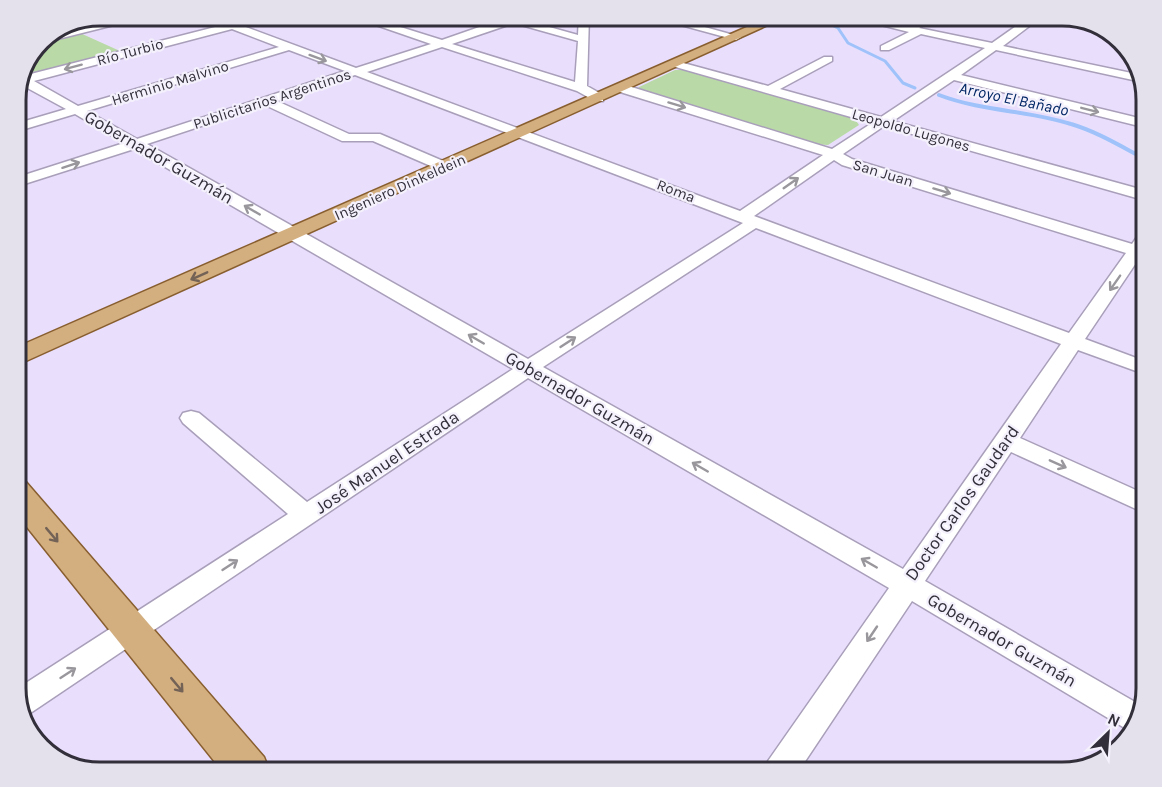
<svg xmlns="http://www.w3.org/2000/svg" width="1162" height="787" viewBox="0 0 1162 787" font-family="Karla,sans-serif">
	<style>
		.green { fill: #b9daa7 }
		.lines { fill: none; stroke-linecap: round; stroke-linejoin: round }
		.stream-far1 { stroke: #9fc2fa; stroke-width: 3 }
		.stream { stroke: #9fc2fa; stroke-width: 4 }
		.minor-casing { stroke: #a99fba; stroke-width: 3 }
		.major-casing { stroke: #885e2f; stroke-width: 3 }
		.minor { fill: #fff; fill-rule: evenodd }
		.major { fill: #d3ae7f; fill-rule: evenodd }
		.oneway { stroke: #99979c }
		.oneway2 { stroke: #736256 }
		.labels { text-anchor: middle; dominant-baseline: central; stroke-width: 4.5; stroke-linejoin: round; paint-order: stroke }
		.far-street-label { font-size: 15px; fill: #332f3a; stroke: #f4f0fc }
		.far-water-label { font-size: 16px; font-style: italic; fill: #002664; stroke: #f4f0fc }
		.street-label { font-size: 18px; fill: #332f3a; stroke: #f4f0fc }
		.rim { fill: none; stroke: #332f3a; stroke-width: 3 }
	</style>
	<rect width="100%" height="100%" fill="#e9dffc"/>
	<g class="green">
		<path d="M 80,33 L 120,51 L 42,71 L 33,72 L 27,68 L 38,44 Z"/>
		<path d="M 675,70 L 685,70 L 855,119 L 859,125 L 828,145 L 813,144 L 637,90 L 639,87 Z"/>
	</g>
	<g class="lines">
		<path class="stream-far1" d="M 810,15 L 838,28 L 848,43 L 885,61 L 903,83 L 915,88"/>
		<path class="stream" d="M 939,95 C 984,112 1028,110 1071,124 C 1098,132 1122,147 1147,160"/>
		<g class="minor-casing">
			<g id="minor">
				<path d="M 137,15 L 154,15 L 38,44 L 40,39 L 50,35 Z"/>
				<path d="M 200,15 L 214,15 L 234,22 L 262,15 L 278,15 L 243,26 L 356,68 L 431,44 L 347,15 L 362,15 L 442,40 L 508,17 L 534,15 L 524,20 L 578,35 L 579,15 L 589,15 L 587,86 L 603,95 L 603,101 L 595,101 L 577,91 L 442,47 L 367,72 L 740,211 L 823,155 L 617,91 L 617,85 L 625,85 L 832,149 L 872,123 L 672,66 L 670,64 L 676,61 L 768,86 L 824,57 L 832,57 L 832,61 L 780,89 L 881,117 L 985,48 L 921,34 L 889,50 L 881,50 L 881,46 L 909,32 L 881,25 L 881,21 L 908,25 L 928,15 L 937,15 L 936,18 L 919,28 L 992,43 L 1019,24 L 980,15 L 1001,15 L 1026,20 L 1033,15 L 1044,15 L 1003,46 L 1141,75 L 1142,82 L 996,50 L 961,75 L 1147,120 L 1147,128 L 954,80 L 893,121 L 1147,191 L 1147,201 L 884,126 L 843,154 L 852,159 L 1132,244 L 1141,231 L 1147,229 L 1147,259 L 1140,257 L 1085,339 L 1147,362 L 1147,375 L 1078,350 L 1020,438 L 1147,495 L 1147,514 L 1011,452 L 925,581 L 1142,706 L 1133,733 L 912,601 L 798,772 L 763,772 L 768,761 L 889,588 L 528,378 L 23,718 L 15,690 L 288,514 L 183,423 L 180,418 L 183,413 L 191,411 L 199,413 L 307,502 L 513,369 L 134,149 L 15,187 L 15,178 L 124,143 L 75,114 L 15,132 L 15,124 L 66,109 L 20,84 L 23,76 L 223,25 ZM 514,23 L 578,41 L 575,82 L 452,44 ZM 232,29 L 279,47 L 78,106 L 34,81 ZM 289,50 L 345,71 L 137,139 L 87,111 ZM 355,75 L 743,223 L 528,359 L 147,144 L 265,105 L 342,141 L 373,141 L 440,170 L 450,170 L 452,167 L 450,164 L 380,134 L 349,134 L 277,101 ZM 834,160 L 842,165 L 1126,253 L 1069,333 L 754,216 ZM 756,228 L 1061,344 L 903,569 L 543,367 Z"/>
				<path d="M 644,15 L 661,15 L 741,37 L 736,40 Z"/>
			</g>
		</g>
		<g class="major-casing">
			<g id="major">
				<path d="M 774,15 L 790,15 L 15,366 L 15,348 Z"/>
				<path d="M 15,479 L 26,482 L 264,757 L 270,772 L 223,772 L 15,512 Z"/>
			</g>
		</g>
		<use href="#minor" class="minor"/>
		<use href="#major" class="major"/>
	</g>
	<defs><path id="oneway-shaft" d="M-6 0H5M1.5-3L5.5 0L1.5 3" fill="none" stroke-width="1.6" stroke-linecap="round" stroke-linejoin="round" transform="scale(1.5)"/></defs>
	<g class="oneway">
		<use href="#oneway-shaft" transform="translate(318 58) rotate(20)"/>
		<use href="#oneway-shaft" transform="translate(73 67) rotate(165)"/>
		<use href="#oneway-shaft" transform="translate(677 105) rotate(17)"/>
		<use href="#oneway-shaft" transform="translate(1090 110) rotate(14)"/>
		<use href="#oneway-shaft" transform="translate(71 165) rotate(-18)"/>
		<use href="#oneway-shaft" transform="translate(791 183) rotate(-35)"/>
		<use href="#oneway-shaft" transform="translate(942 191) rotate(17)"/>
		<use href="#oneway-shaft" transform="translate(252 210) rotate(-150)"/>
		<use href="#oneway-shaft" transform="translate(1115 283) rotate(125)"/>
		<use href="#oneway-shaft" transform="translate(476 339) rotate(-150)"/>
		<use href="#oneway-shaft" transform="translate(568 342) rotate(-33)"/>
		<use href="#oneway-shaft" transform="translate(1058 464) rotate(24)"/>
		<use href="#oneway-shaft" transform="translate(700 467) rotate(-150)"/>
		<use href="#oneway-shaft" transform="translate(869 563) rotate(-150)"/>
		<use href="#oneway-shaft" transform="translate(230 565) rotate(-33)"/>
		<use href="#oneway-shaft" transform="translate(872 634) rotate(124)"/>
		<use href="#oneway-shaft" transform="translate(68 673) rotate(-33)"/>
	</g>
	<g class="oneway2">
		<use href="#oneway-shaft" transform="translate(199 276) rotate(156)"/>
		<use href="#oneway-shaft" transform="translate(52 535) rotate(50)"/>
		<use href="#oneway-shaft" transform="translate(177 685) rotate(50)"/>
	</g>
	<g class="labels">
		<g class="far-street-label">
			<text transform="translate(130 52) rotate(-15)">Río Turbio</text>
			<text transform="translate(170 83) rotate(-17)">Herminio Malvino</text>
			<text transform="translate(272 99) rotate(-18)">Publicitarios Argentinos</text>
			<text transform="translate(911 130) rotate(16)">Leopoldo Lugones</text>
			<text transform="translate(883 173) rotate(17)">San Juan</text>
			<text transform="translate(400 187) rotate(-24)">Ingeniero Dinkeldein</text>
			<text transform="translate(676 191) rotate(21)">Roma</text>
		</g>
		<g class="far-water-label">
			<text transform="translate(1014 99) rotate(12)">Arroyo El Bañado</text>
		</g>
		<g class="street-label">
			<text transform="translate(159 157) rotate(30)">Gobernador Guzmán</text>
			<text transform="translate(580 398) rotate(30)">Gobernador Guzmán</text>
			<text transform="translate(387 462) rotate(-34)">José Manuel Estrada</text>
			<text transform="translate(962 503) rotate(-55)">Doctor Carlos Gaudard</text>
			<text transform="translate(1002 640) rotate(30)">Gobernador Guzmán</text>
		</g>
	</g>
	<path d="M0 0H1162V787H0ZM100 26H1062A74 74 0 0 1 1136 100V688A74 74 0 0 1 1062 762H100A74 74 0 0 1 26 688V100A74 74 0 0 1 100 26Z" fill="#e5e1ec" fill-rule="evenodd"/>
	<path class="rim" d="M100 26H1062A74 74 0 0 1 1136 100V688A74 74 0 0 1 1062 762H100A74 74 0 0 1 26 688V100A74 74 0 0 1 100 26Z"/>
	<g transform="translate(1108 733) rotate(25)" stroke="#f4f0fc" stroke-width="4.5" paint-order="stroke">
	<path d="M0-4.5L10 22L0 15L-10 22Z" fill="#332f3a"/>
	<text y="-9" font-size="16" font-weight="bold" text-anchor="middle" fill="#332f3a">N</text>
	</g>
</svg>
